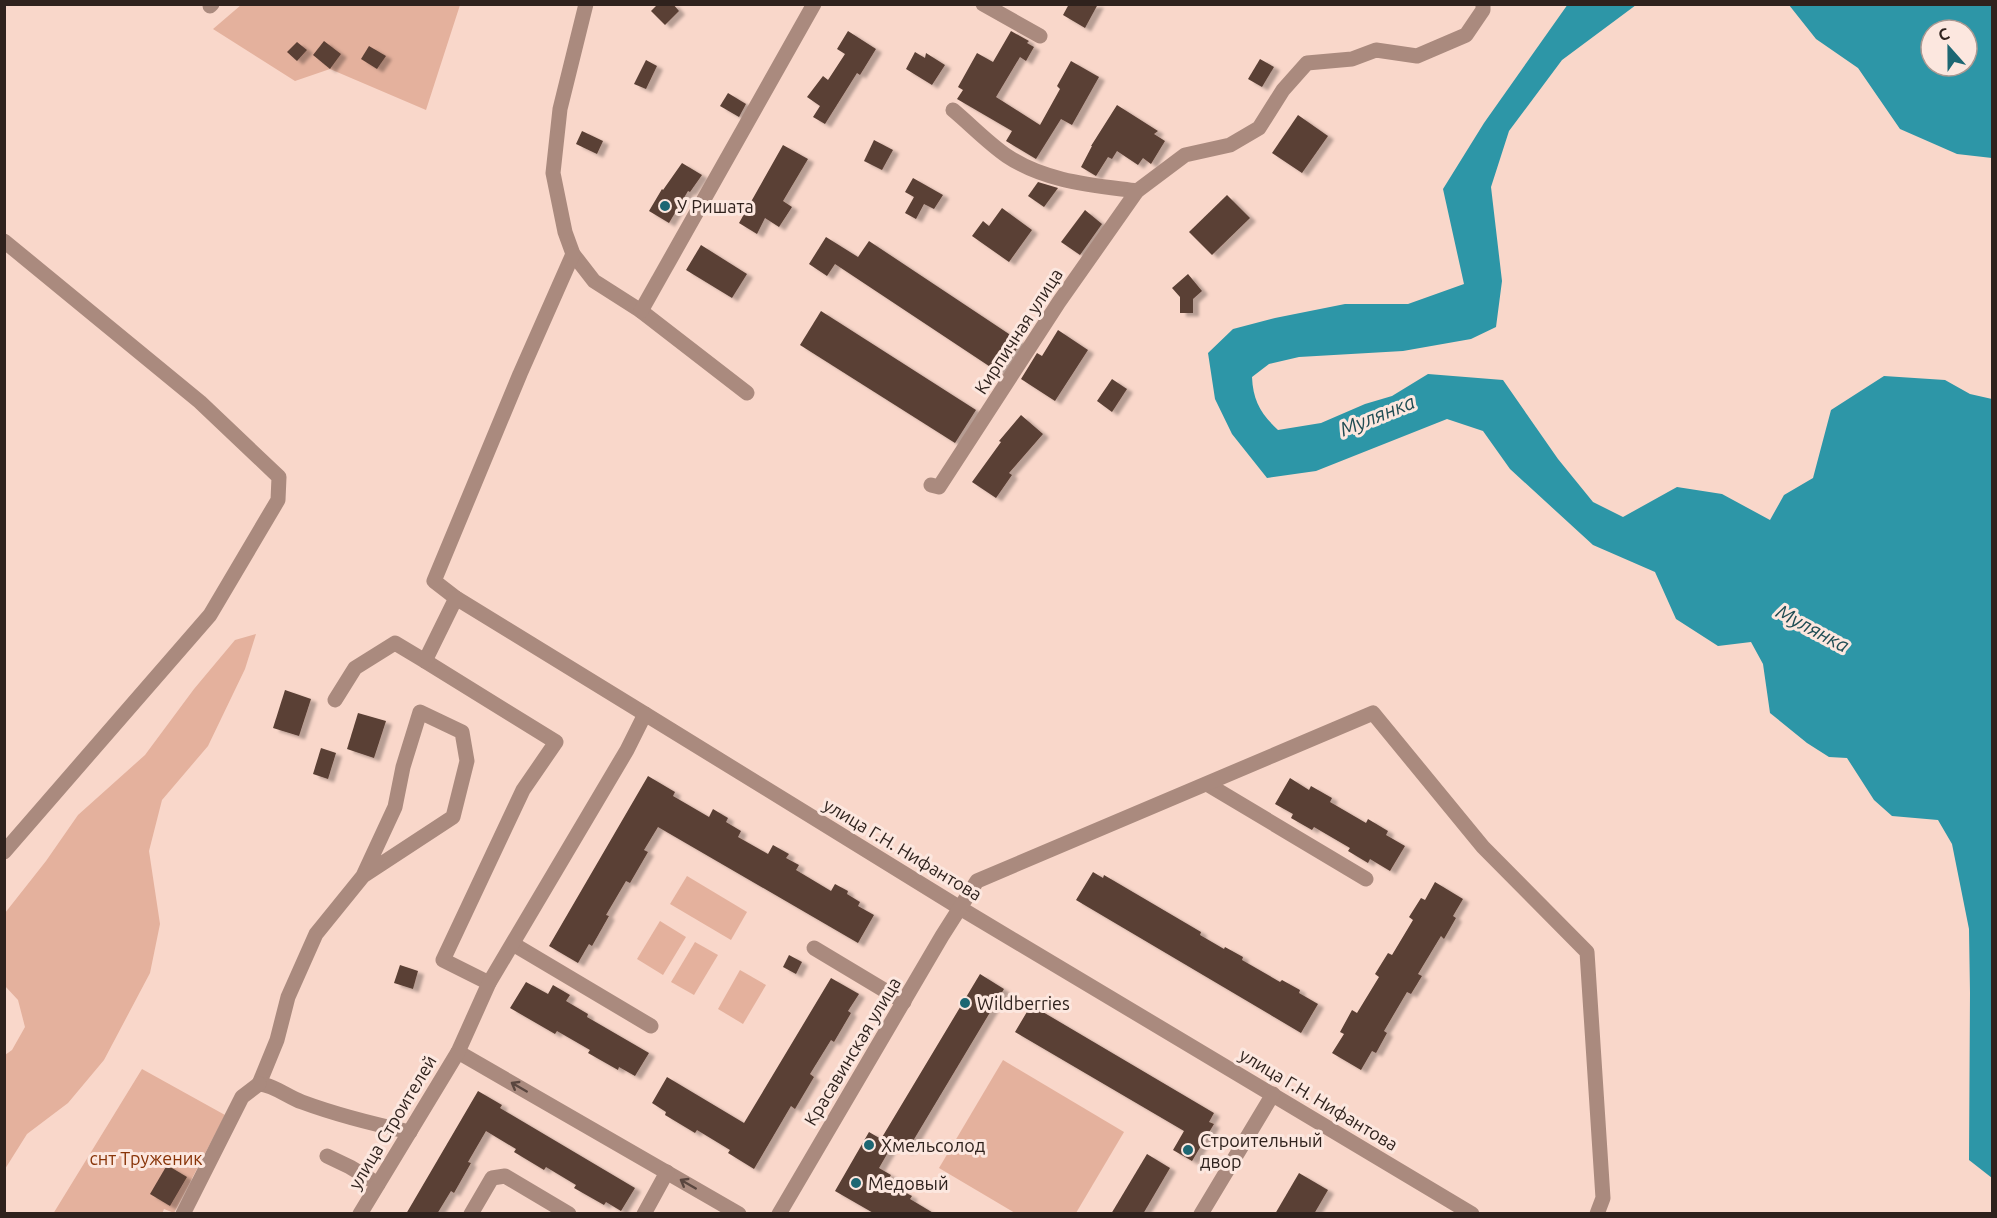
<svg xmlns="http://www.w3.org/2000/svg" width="1997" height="1218" viewBox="0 0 1997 1218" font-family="Ubuntu,sans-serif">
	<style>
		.green { fill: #e4b19d }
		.water { fill: #2d96a7; fill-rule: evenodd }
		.building { fill: #5a3f34; filter: url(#shadow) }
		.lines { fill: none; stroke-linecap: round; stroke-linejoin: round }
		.minor { stroke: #aa8a7e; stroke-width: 15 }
		.oneway { stroke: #5a463f }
		.poi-dot { fill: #1d6773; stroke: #fce7df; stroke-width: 2 }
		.labels { text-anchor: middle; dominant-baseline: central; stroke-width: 6; stroke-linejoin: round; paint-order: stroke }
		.poi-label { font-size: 18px; fill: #2f221d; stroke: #fce7df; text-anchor: start }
		.street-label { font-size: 18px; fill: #2f221d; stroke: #fce7df }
		.park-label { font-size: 18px; fill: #883408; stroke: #fce7df }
		.water-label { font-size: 20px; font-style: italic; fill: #1f4c53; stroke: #fce7df }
	</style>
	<defs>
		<filter id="shadow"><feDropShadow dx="6" dy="3.5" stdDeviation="1.5" flood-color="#0004"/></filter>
	</defs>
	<rect width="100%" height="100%" fill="#f9d7ca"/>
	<g class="green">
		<path d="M 241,5 L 460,5 L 426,110 L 330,69 L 295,81 L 213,29 Z"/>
		<path d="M 256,634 L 245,669 L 208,746 L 162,800 L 149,851 L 160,924 L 150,973 L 104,1060 L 68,1103 L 27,1134 L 5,1169 L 5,1055 L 12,1050 L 25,1027 L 18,1000 L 5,986 L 5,913 L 46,861 L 78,815 L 145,755 L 194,689 L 235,640 Z"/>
		<path d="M 687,876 L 747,912 L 731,940 L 670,904 Z"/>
		<path d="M 660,921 L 686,937 L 663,975 L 637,959 Z"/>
		<path d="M 695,942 L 718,955 L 694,995 L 671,982 Z"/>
		<path d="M 740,970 L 766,985 L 743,1024 L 718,1009 Z"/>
		<path d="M 1003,1060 L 1124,1132 L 1076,1213 L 1015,1213 L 939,1168 Z"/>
		<path d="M 142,1069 L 225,1115 L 174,1213 L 164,1209 L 162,1214 L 53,1214 Z"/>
	</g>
	<g class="water">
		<path d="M 1568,4 L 1636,5 L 1562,60 L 1509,131 L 1491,187 L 1502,281 L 1496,327 L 1471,339 L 1403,351 L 1299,357 L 1269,364 L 1252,377 C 1253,401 1261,414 1278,430 L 1321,423 L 1365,404 L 1392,396 L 1428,374 L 1503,380 L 1558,459 L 1593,502 L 1623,517 L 1677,487 L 1722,494 L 1770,520 L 1784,495 L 1813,478 L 1831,410 L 1884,376 L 1945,380 L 1970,394 L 1992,399 L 1992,1178 L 1969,1160 L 1970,993 L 1969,929 L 1952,844 L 1938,820 L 1892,816 L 1874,800 L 1847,758 L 1829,757 L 1807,743 L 1770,713 L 1763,664 L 1751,642 L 1718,646 L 1676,619 L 1655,572 L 1593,545 L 1510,469 L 1483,431 L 1447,419 L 1316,471 L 1267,478 L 1232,434 L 1215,399 L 1208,353 L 1233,329 L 1275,318 L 1345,304 L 1408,304 L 1464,284 L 1443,189 L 1484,123 Z"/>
		<path d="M 1789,5 L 1992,5 L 1992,158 L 1957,154 L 1900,129 L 1858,68 L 1816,39 ZM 1931,30 L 1967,30 L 1967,66 L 1931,66 Z"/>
	</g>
	<g class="building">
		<path d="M 658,4 L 673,4 L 679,11 L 665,25 L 651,11 Z"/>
		<path d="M 1069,4 L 1098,4 L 1085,28 L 1063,15 Z"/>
		<path d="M 848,31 L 876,49 L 860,75 L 857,73 L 825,124 L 813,117 L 820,106 L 807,97 L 823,76 L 828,80 L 845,54 L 837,49 Z"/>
		<path d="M 1011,31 L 1029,41 L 1027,43 L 1034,47 L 1026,61 L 1020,57 L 996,97 L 1040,125 L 1060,89 L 1057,86 L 1071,61 L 1099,77 L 1072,125 L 1061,119 L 1036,159 L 1006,141 L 1012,131 L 957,99 L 963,90 L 958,87 L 977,53 L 993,62 Z"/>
		<path d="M 324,41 L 341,54 L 330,69 L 313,55 Z"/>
		<path d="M 297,42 L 307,50 L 297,61 L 287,52 Z"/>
		<path d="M 369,46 L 386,56 L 377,69 L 361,59 Z"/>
		<path d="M 915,52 L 925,58 L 926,53 L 945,65 L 932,85 L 906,69 Z"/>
		<path d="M 1260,59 L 1274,67 L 1262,87 L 1248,79 Z"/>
		<path d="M 646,60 L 657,66 L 646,89 L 634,84 Z"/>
		<path d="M 728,93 L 746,104 L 739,117 L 720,106 Z"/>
		<path d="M 1117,105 L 1158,131 L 1154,134 L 1165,141 L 1151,164 L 1143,158 L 1138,165 L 1117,151 L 1112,159 L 1108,157 L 1096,176 L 1081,167 L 1092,146 L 1091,146 Z"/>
		<path d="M 1298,115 L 1328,136 L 1302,173 L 1272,153 Z"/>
		<path d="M 582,131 L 603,141 L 597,154 L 576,144 Z"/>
		<path d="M 874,140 L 893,150 L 882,170 L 864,161 Z"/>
		<path d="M 783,145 L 808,159 L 783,201 L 792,207 L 779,227 L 765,218 L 757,234 L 739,223 Z"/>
		<path d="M 682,163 L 702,175 L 690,192 L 688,191 L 669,223 L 649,211 L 662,189 L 663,190 Z"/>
		<path d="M 913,178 L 943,195 L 934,209 L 924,204 L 916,219 L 905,213 L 914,197 L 905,192 Z"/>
		<path d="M 1038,182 L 1058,188 L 1044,207 L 1028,196 Z"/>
		<path d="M 1227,195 L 1250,218 L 1212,255 L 1189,232 Z"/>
		<path d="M 1002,208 L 1032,230 L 1009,262 L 972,236 L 983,221 L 989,226 Z"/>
		<path d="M 1085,210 L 1102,224 L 1080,255 L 1061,242 Z"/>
		<path d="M 826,237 L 858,257 L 869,241 L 1021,342 L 1001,374 L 835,264 L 827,276 L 809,264 Z"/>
		<path d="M 701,245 L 747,274 L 732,298 L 686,270 Z"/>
		<path d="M 1188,274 L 1202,291 L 1193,299 L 1193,313 L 1180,313 L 1180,297 L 1172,288 Z"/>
		<path d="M 821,311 L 976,410 L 955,443 L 800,345 Z"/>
		<path d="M 1058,330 L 1088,350 L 1055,401 L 1021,379 L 1037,353 L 1042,356 Z"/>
		<path d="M 1112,379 L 1127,389 L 1112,412 L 1097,401 Z"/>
		<path d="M 1021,415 L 1043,434 L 1009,473 L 1012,475 L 996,498 L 972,482 L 1001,442 L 999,441 Z"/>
		<path d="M 285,690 L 311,699 L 299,736 L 273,728 Z"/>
		<path d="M 358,713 L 386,721 L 374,758 L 347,749 Z"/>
		<path d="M 321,748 L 336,753 L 328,779 L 313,774 Z"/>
		<path d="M 648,776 L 675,792 L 673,796 L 709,817 L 713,809 L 728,818 L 726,822 L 741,831 L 738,837 L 768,854 L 773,845 L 789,854 L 786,858 L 799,865 L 796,870 L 831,891 L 835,884 L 848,891 L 847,894 L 860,902 L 858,906 L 874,915 L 858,943 L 658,827 L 644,850 L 648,852 L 630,883 L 626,881 L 606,915 L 609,916 L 592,946 L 589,944 L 578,963 L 549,946 Z"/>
		<path d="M 1290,778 L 1309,790 L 1311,786 L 1332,798 L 1330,802 L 1366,823 L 1368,819 L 1388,831 L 1386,835 L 1405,846 L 1390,871 L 1370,859 L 1368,863 L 1348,851 L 1350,848 L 1314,827 L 1312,830 L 1291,818 L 1293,814 L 1275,804 Z"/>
		<path d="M 1093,872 L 1103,878 L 1104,875 L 1201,932 L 1200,935 L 1224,949 L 1225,947 L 1243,957 L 1242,960 L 1280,982 L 1282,980 L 1300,990 L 1299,993 L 1318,1004 L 1301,1033 L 1076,900 Z"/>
		<path d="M 1435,882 L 1463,899 L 1453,916 L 1456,918 L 1444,939 L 1441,936 L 1418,974 L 1422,976 L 1411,994 L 1407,992 L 1384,1031 L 1387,1033 L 1376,1053 L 1372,1051 L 1361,1070 L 1332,1053 L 1344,1034 L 1340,1032 L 1352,1010 L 1357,1013 L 1379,977 L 1375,974 L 1388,953 L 1392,955 L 1413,920 L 1409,917 L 1421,898 L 1425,900 Z"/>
		<path d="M 789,955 L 802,962 L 796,974 L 783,967 Z"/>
		<path d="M 400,965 L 418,971 L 413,989 L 394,983 Z"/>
		<path d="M 980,974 L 1004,989 L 907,1151 L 894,1142 L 879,1168 L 891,1175 L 889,1178 L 899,1184 L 897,1188 L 912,1196 L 910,1199 L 935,1214 L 875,1214 L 835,1191 L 869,1132 L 881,1139 Z"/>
		<path d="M 831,978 L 859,994 L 848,1011 L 851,1013 L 834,1042 L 831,1040 L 810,1074 L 814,1077 L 795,1109 L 791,1106 L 754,1169 L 728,1153 L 730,1150 L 697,1130 L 695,1133 L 665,1115 L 666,1112 L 652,1103 L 667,1077 L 744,1123 Z"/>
		<path d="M 526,982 L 548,994 L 553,985 L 570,995 L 566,1001 L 588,1014 L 587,1017 L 649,1053 L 635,1076 L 619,1067 L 618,1070 L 588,1053 L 590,1050 L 557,1031 L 555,1034 L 510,1008 Z"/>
		<path d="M 1031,1005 L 1214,1113 L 1209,1122 L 1214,1124 L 1192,1161 L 1173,1150 L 1184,1131 L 1015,1032 Z"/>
		<path d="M 478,1091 L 502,1105 L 500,1108 L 635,1188 L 621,1211 L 606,1202 L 604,1205 L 574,1188 L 576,1185 L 546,1167 L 544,1170 L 514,1152 L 516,1149 L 486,1131 L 468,1162 L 471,1163 L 454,1193 L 451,1191 L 437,1214 L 406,1214 Z"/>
		<path d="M 1147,1154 L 1170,1168 L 1143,1214 L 1111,1214 Z"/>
		<path d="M 167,1165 L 187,1177 L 170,1206 L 150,1194 Z"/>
		<path d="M 1299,1173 L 1328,1190 L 1314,1214 L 1275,1214 Z"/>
	</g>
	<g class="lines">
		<g class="minor">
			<path d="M 586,4 L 560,109 L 553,173 L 565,232 L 573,254 L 594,281 L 641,311 L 747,393"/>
			<path d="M 983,4 L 1040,36"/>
			<path d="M 210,6 L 212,4"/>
			<path d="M 953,110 C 971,125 988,143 1007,156 C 1046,182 1092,185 1137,191"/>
			<path d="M 4,241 L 200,402 L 279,477 L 278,500 L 210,615 L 4,852"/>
			<path d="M 573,254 L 520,374 L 434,581 L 456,598 L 645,714"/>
			<path d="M 641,311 L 814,4"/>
			<path d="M 931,485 L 939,487 L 1059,302 L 1137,191 L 1185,155 L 1230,145 L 1259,128 L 1283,90 L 1307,63 L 1352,59 L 1376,50 L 1417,56 L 1466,35 L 1483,10 L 1483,4"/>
			<path d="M 425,661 L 556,742 L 523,790 L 443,960 L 489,983"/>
			<path d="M 335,700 L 355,668 L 395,643 L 425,661 L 456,598"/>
			<path d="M 1207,784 L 1366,879"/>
			<path d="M 513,944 L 651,1026"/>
			<path d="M 814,948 L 904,1002"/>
			<path d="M 458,1052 L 739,1214"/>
			<path d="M 259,1084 L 277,1040 L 288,997 L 316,934 L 363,876 L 453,817 L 467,761 L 462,732 L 420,712 L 403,767 L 395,807 L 363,876"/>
			<path d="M 259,1084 C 274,1085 288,1097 302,1102 C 337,1115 373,1124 410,1132"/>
			<path d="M 327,1156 L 350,1167 L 378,1184"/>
			<path d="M 183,1214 L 242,1097 L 259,1084"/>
			<path d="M 360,1214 L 458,1052 L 489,983 L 627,750 L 645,714 L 960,908 L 1472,1214"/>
			<path d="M 471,1214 L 492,1178 L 505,1176 L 569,1214"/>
			<path d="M 644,1214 L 667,1172"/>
			<path d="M 779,1214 L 942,936 L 977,881 L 1373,713 L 1483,847 L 1587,952 L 1603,1198 L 1597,1214"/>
			<path d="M 1201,1214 L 1273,1094"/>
		</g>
	</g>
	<defs><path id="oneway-shaft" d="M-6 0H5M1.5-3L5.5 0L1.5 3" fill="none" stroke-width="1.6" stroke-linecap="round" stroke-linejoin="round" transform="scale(1.5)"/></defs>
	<g class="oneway">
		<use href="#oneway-shaft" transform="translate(519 1087) rotate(-150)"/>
		<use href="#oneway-shaft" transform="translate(688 1184) rotate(-150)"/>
	</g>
	<g class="poi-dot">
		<circle cx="665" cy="206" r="6"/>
		<circle cx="965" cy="1003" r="6"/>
		<circle cx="869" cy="1145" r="6"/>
		<circle cx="1188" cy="1150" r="6"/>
		<circle cx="856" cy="1183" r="6"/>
	</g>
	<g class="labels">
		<g class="poi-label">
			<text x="677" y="206">У Ришата</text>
			<text x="977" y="1003">Wildberries</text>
			<text x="1200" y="1140">Строительный<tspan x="1200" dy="21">двор</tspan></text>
			<text x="881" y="1145">Хмельсолод</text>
			<text x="868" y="1183">Медовый</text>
		</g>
		<g class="street-label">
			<text transform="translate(1018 331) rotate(-57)">Кирпичная улица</text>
			<text transform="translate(903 849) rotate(31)">улица Г.Н. Нифантова</text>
			<text transform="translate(852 1051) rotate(-59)">Красавинская улица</text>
			<text transform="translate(1319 1099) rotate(31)">улица Г.Н. Нифантова</text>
			<text transform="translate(392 1122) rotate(-59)">улица Строителей</text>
		</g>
		<g class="park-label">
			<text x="146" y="1158">снт Труженик</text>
		</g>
		<g class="water-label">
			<text transform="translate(1377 415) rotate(-22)">Мулянка</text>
			<text transform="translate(1813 628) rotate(28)">Мулянка</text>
		</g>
	</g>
	<rect width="1997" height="1218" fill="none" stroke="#2f221d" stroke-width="12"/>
	<g transform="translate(1949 48) rotate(339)"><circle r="28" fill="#fce7df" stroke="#aa9891" stroke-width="1.5"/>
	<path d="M0-4.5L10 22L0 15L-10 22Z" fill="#1d6773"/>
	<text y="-9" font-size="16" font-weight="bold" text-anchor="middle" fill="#2f221d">С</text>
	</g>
</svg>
